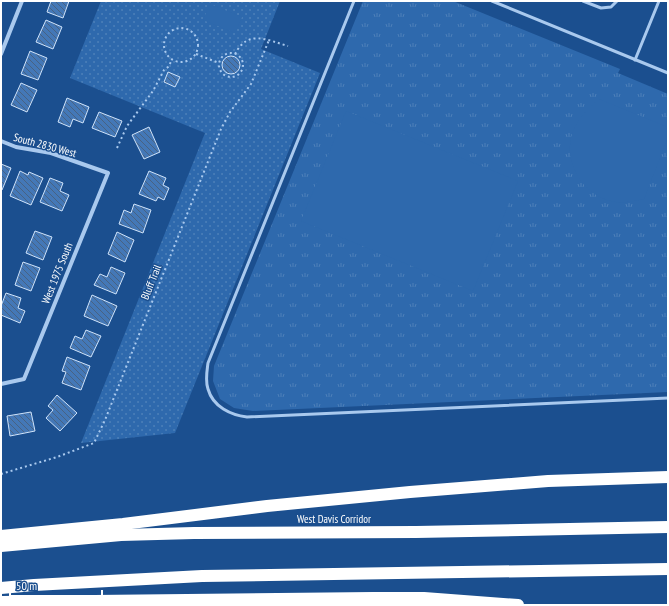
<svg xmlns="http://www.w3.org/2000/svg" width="669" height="606" viewBox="0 0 669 606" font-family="'PT Sans Narrow',sans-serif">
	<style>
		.grass { fill: url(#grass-tufts) }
		.park { fill: url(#park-dots) }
		.garden { fill: #2e69ad }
		.building { fill: url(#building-back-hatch); stroke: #cfe3fa }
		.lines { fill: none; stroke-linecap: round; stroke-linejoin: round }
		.path { stroke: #a9c9ee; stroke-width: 2; stroke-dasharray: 2 3; stroke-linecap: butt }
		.lane { stroke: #a9c9ee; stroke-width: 3 }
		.street { stroke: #a9c9ee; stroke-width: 4 }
		.highway { stroke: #fff; stroke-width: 12 }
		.labels { text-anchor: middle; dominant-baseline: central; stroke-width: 3; stroke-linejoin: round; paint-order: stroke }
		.street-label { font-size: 11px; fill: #fff; stroke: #1b4f8f }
	</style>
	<defs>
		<pattern id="grass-tufts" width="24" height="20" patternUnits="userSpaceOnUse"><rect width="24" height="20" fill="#2e69ad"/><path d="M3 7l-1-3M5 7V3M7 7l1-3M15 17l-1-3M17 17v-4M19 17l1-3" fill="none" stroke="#4d80b9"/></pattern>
		<pattern id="park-dots" width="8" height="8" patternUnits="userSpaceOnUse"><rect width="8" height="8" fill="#2e69ad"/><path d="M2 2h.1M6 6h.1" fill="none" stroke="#4d80b9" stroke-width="1.8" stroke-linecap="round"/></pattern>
		<pattern id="building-back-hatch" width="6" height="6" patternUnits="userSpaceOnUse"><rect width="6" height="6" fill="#4478b7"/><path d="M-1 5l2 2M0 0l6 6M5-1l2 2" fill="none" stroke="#486282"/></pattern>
	</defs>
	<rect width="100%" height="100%" fill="#1b4f8f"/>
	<path class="grass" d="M 363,1 L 453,1 L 620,69 L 618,73 L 668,94 L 668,392 L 253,411 L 234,408 L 220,399 L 213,381 L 214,366 Z"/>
	<path class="park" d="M 101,1 L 280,1 L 261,49 L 320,73 L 175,433 L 81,443 L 205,133 L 70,78 Z"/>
	<g class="garden">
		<path d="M 210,4 L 242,17 L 235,33 L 203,20 Z"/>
		<path d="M 599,99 L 665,126 L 668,131 L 668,137 L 644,199 C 634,201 625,203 616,202 C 584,198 560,160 574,129 C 580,116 589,108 599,99 Z"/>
		<path d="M 346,111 L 518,181 L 473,291 L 301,221 Z"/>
	</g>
	<g class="building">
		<path d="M 51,1 L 69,1 L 63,18 L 47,12 Z"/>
		<path d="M 46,20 L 62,27 L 53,49 L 36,42 Z"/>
		<path d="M 30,51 L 47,58 L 38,80 L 21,74 Z"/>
		<circle cx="231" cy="65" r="9"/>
		<path d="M 168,72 L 180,77 L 175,87 L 164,82 Z"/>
		<path d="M 21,83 L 37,90 L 27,112 L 11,105 Z"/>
		<path d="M 67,98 L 89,107 L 83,123 L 73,119 L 70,127 L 58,122 Z"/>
		<path d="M 99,112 L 122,121 L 115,137 L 92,128 Z"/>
		<path d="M 149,127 L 160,152 L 144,159 L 132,135 Z"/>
		<path d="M 1,164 L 11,168 L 2,190 L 1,190 Z"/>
		<path d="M 20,171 L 28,175 L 29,172 L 43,178 L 31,205 L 10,196 Z"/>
		<path d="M 149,171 L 166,178 L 163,185 L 169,188 L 164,200 L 158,197 L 156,201 L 139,194 Z"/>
		<path d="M 50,178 L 63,183 L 60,191 L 69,195 L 62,211 L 40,202 Z"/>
		<path d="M 134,204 L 151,210 L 143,233 L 119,224 L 124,210 L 131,213 Z"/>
		<path d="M 35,231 L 52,237 L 43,260 L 26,253 Z"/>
		<path d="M 117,232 L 134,240 L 125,262 L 108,254 Z"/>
		<path d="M 23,262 L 40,268 L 31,291 L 15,285 Z"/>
		<path d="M 111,267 L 125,273 L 116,294 L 94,285 L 100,274 L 107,277 Z"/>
		<path d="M 6,293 L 21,298 L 18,308 L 25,311 L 20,323 L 1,315 L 1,306 Z"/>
		<path d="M 92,295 L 117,306 L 108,326 L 84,316 Z"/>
		<path d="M 86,330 L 101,336 L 91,357 L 70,348 L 75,336 L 82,339 Z"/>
		<path d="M 67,357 L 90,366 L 81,390 L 62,383 L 66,372 L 62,371 Z"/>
		<path d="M 57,395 L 77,413 L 60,431 L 46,418 L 53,410 L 48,406 Z"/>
		<path d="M 31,412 L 35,431 L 10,436 L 7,416 Z"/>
	</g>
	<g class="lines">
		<g class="path">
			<circle cx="181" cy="45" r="17"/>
			<circle cx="231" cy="65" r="12"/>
			<path d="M 196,54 L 219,63"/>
			<path d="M 235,54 C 248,29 267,40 288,46"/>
			<path d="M 117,148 L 127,126 L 153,91 L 164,70 L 168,67 L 172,60"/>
			<path d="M 1,474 L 57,457 L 94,443 L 105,420 L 221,129 L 230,112 L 251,84 L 269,40"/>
		</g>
		<g class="lane">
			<path d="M 354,1 L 208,363 C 207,371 205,381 208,389 C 213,407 231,415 247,417 L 668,398"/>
			<path d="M 492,1 L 668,73"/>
			<path d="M 583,1 L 601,8 L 611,7 L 617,1"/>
			<path d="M 635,60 L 659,1"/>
		</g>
		<g class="street">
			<path d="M 1,54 L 22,1"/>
			<path d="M 1,141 L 16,147 L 51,153 L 108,173 L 24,379 L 1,384"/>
		</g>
		<g class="highway">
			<path d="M 1,536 L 123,524 L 267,506 L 410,492 L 548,481 L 668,477"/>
			<path d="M 1,546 L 121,535 L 194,533 L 416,532 L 668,527"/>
			<path d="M 1,588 L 34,585 L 202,576 L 668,569"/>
			<path d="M 1,602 L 373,598 L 424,598 L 518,605"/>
		</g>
	</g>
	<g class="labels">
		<g class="street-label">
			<text transform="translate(45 145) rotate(15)">South 2830 West</text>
			<text transform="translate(57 273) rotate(-68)">West 1975 South</text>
			<text transform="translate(151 282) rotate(-68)">Bluff Trail</text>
			<text x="334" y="519">West Davis Corridor</text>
		</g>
	</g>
	<rect width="669" height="606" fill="none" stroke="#ffffff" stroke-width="4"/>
	<path d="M10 590v6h92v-6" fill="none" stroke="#ffffff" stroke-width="2"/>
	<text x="16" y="590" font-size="12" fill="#ffffff" stroke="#1b4f8f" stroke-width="3" paint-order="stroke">50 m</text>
</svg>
